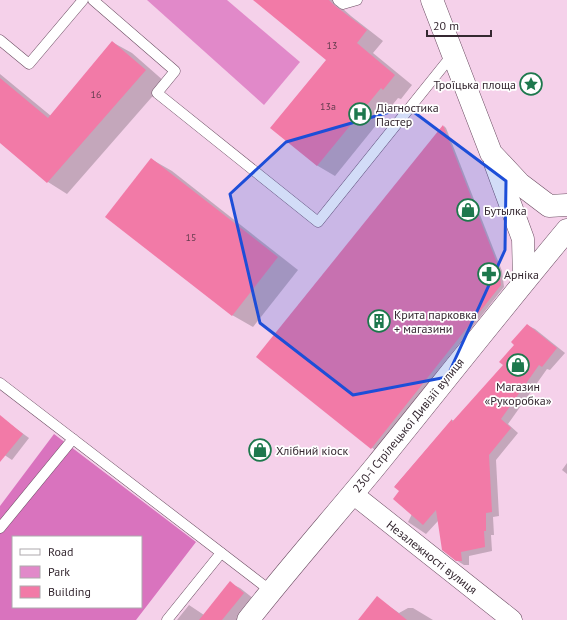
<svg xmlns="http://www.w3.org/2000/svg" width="567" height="620" viewBox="0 0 567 620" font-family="'PT Sans',sans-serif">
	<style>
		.green { fill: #e189c9 }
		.forest { fill: #d973be; fill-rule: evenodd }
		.shadow { fill: #0003 }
		.building { fill: #f27aa7 }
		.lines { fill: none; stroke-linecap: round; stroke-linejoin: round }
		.lane-casing { stroke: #6c4e63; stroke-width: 11 }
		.street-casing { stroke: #6c4e63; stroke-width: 21 }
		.secondary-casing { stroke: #6c4e63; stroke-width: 23 }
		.lane { stroke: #fff; stroke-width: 10 }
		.street { stroke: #fff; stroke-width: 20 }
		.secondary { stroke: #fff; stroke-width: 22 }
		.marked { fill: #1d4ed8; fill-opacity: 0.2; stroke: #1d4ed8; stroke-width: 3; stroke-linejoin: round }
		.labels { text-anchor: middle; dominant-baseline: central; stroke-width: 3.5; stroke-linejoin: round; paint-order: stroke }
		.number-label { font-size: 10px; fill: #643c4e }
		.poi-label { font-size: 12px; fill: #352831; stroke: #fff; text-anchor: start }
		.street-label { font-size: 12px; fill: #352831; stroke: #fff }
	</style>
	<rect width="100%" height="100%" fill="#f5d1ea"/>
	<path class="green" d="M 147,0 L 227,0 L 300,62 L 264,105 Z"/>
	<path class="forest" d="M 54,434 L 196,542 L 136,620 L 0,620 L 0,506 ZM 13,537 L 141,537 L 141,607 L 13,607 Z"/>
	<g class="shadow">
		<path d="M 255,0 L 333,0 L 351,16 L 383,41 L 373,53 L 412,85 L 401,99 L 398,98 L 335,176 L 318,166 L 272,128 L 328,59 Z"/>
		<path d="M 112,42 L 132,53 L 165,82 L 67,194 L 48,182 L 0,142 L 0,74 L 51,116 Z"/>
		<path d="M 444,126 L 446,128 L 502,271 L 504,287 L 375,450 L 258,356 Z"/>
		<path d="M 151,159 L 172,171 L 298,270 L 253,327 L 232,315 Z"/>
		<path d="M 527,325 L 535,329 L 565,353 L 550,370 L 547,369 L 508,424 L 518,433 L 496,460 L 499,516 L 493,517 L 494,535 L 491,535 L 492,551 L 469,556 L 469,565 L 464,565 L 456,560 L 438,521 L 426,534 L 408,522 L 412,514 L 401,491 L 395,486 L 452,420 L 455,421 L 505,365 Z"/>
		<path d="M 3,419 L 29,438 L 12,460 L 0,452 L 0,423 Z"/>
		<path d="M 567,463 L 567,474 L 562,470 Z"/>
		<path d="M 230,583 L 240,588 L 254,599 L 237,620 L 177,620 L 189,605 L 204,615 Z"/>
		<path d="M 377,598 L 399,613 L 408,608 L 413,608 L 433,620 L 360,620 Z"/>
	</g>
	<g class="building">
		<path d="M 253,0 L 329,0 L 334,5 L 367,30 L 357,43 L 395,75 L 383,90 L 381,88 L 317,166 L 270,128 L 326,60 Z"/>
		<path d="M 112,41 L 146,70 L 47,183 L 0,143 L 0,78 L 48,118 Z"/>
		<path d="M 443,125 L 499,268 L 501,285 L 371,449 L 256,357 Z"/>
		<path d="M 151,158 L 278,257 L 232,316 L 105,217 Z"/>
		<path d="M 527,324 L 557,348 L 542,367 L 539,365 L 501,419 L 511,428 L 489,455 L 492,512 L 486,513 L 486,531 L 484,531 L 485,547 L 461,552 L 462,561 L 456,561 L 442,550 L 436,510 L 423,525 L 393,499 L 399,491 L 394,487 L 452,419 L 452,422 L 503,365 L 499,362 L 514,345 L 511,342 Z"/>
		<path d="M 0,415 L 23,434 L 0,462 Z"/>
		<path d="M 230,581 L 244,593 L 222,620 L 199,620 Z"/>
		<path d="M 377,596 L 407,620 L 358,620 Z"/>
	</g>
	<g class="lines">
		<g class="lane-casing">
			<g id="lane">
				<path d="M 93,0 L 175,71 L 157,93 L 318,222 L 453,54"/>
				<path d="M 338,0 L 343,4 L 357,0"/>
				<path d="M 0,40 L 29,64 L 83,0"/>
				<path d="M 0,383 L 271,591"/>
				<path d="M 0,528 L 73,439"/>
				<path d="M 167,620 L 221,553"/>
			</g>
		</g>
		<g class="street-casing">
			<path id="street" d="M 353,494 L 512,620"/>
		</g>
		<g class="secondary-casing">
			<g id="secondary">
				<path d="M 432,0 L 491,153 L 520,184 L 549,206 L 567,205"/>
				<path d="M 495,163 L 523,239 L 524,281"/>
				<path d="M 248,620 C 289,568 333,518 375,467 C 439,388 502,308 567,230"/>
			</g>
		</g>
		<use href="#lane" class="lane"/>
		<use href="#street" class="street"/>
		<use href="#secondary" class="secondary"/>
	</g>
	<path class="marked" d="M 407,107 L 506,181 L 505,250 L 447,377 L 353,395 L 260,323 L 230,194 L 286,142 Z"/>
	<defs>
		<g id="sight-ring" transform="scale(1.15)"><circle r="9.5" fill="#fff" stroke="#1d784d" stroke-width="1.5"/><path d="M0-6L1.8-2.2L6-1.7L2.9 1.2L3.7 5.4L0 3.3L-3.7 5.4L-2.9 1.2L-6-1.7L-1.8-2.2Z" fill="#1d784d"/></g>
		<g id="hospital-ring" transform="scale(1.15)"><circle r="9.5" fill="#fff" stroke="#1d784d" stroke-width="1.5"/><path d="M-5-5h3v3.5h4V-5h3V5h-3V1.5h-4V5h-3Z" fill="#1d784d"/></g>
		<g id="shop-ring" transform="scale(1.15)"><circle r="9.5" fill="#fff" stroke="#1d784d" stroke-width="1.5"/><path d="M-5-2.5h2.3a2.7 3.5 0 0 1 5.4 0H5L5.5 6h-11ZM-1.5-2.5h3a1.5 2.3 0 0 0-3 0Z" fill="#1d784d"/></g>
		<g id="pharmacy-ring" transform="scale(1.15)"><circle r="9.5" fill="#fff" stroke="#1d784d" stroke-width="1.5"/><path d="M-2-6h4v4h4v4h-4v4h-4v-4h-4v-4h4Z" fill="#1d784d"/></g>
		<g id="building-ring" transform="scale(1.15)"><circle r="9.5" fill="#fff" stroke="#1d784d" stroke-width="1.5"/><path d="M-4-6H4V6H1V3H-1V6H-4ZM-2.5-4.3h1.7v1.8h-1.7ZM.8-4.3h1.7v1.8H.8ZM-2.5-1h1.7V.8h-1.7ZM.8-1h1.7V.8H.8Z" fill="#1d784d"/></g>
	</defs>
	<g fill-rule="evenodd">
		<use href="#sight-ring" x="531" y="84"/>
		<use href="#hospital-ring" x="360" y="114"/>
		<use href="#shop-ring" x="468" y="210"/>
		<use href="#pharmacy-ring" x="489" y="274"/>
		<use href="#building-ring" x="379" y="321"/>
		<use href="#shop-ring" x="518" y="365"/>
		<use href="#shop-ring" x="260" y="450"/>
	</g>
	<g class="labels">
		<g class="number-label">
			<text x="332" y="45">13</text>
			<text x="96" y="94">16</text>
			<text x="328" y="106">13а</text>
			<text x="191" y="237">15</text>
		</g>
		<g class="poi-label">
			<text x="516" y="84" text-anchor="end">Троїцька площа</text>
			<text x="376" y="107">Діагностика<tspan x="376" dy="14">Пастер</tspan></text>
			<text x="484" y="210">Бутылка</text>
			<text x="504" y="274">Арніка</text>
			<text x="394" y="314">Крита парковка<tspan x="394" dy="14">+ магазини</tspan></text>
			<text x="518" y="386" text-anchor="middle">Магазин<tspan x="518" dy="14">«Рукоробка»</tspan></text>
			<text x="276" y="450">Хлібний кіоск</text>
		</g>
		<g class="street-label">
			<text transform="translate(408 425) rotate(-51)">230-ї Стрілецької Дивізії вулиця</text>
			<text transform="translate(432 557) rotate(38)">Незалежності вулиця</text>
		</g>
	</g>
	<rect x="12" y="536" width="130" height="72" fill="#ffffff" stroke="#aea9ad"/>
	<rect x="20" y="549" width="20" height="6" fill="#ffffff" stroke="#aea9ad"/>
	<text x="48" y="556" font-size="12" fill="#352831">Road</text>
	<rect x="20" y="566" width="20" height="12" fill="#e189c9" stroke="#aea9ad"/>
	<text x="48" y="576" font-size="12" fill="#352831">Park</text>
	<rect x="20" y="586" width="20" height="12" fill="#f27aa7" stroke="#aea9ad"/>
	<text x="48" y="596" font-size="12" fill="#352831">Building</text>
	<path d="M427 30v6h64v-6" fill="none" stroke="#352831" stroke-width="2"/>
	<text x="433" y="30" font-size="12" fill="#352831" stroke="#ffffff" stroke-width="3" paint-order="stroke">20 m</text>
</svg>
